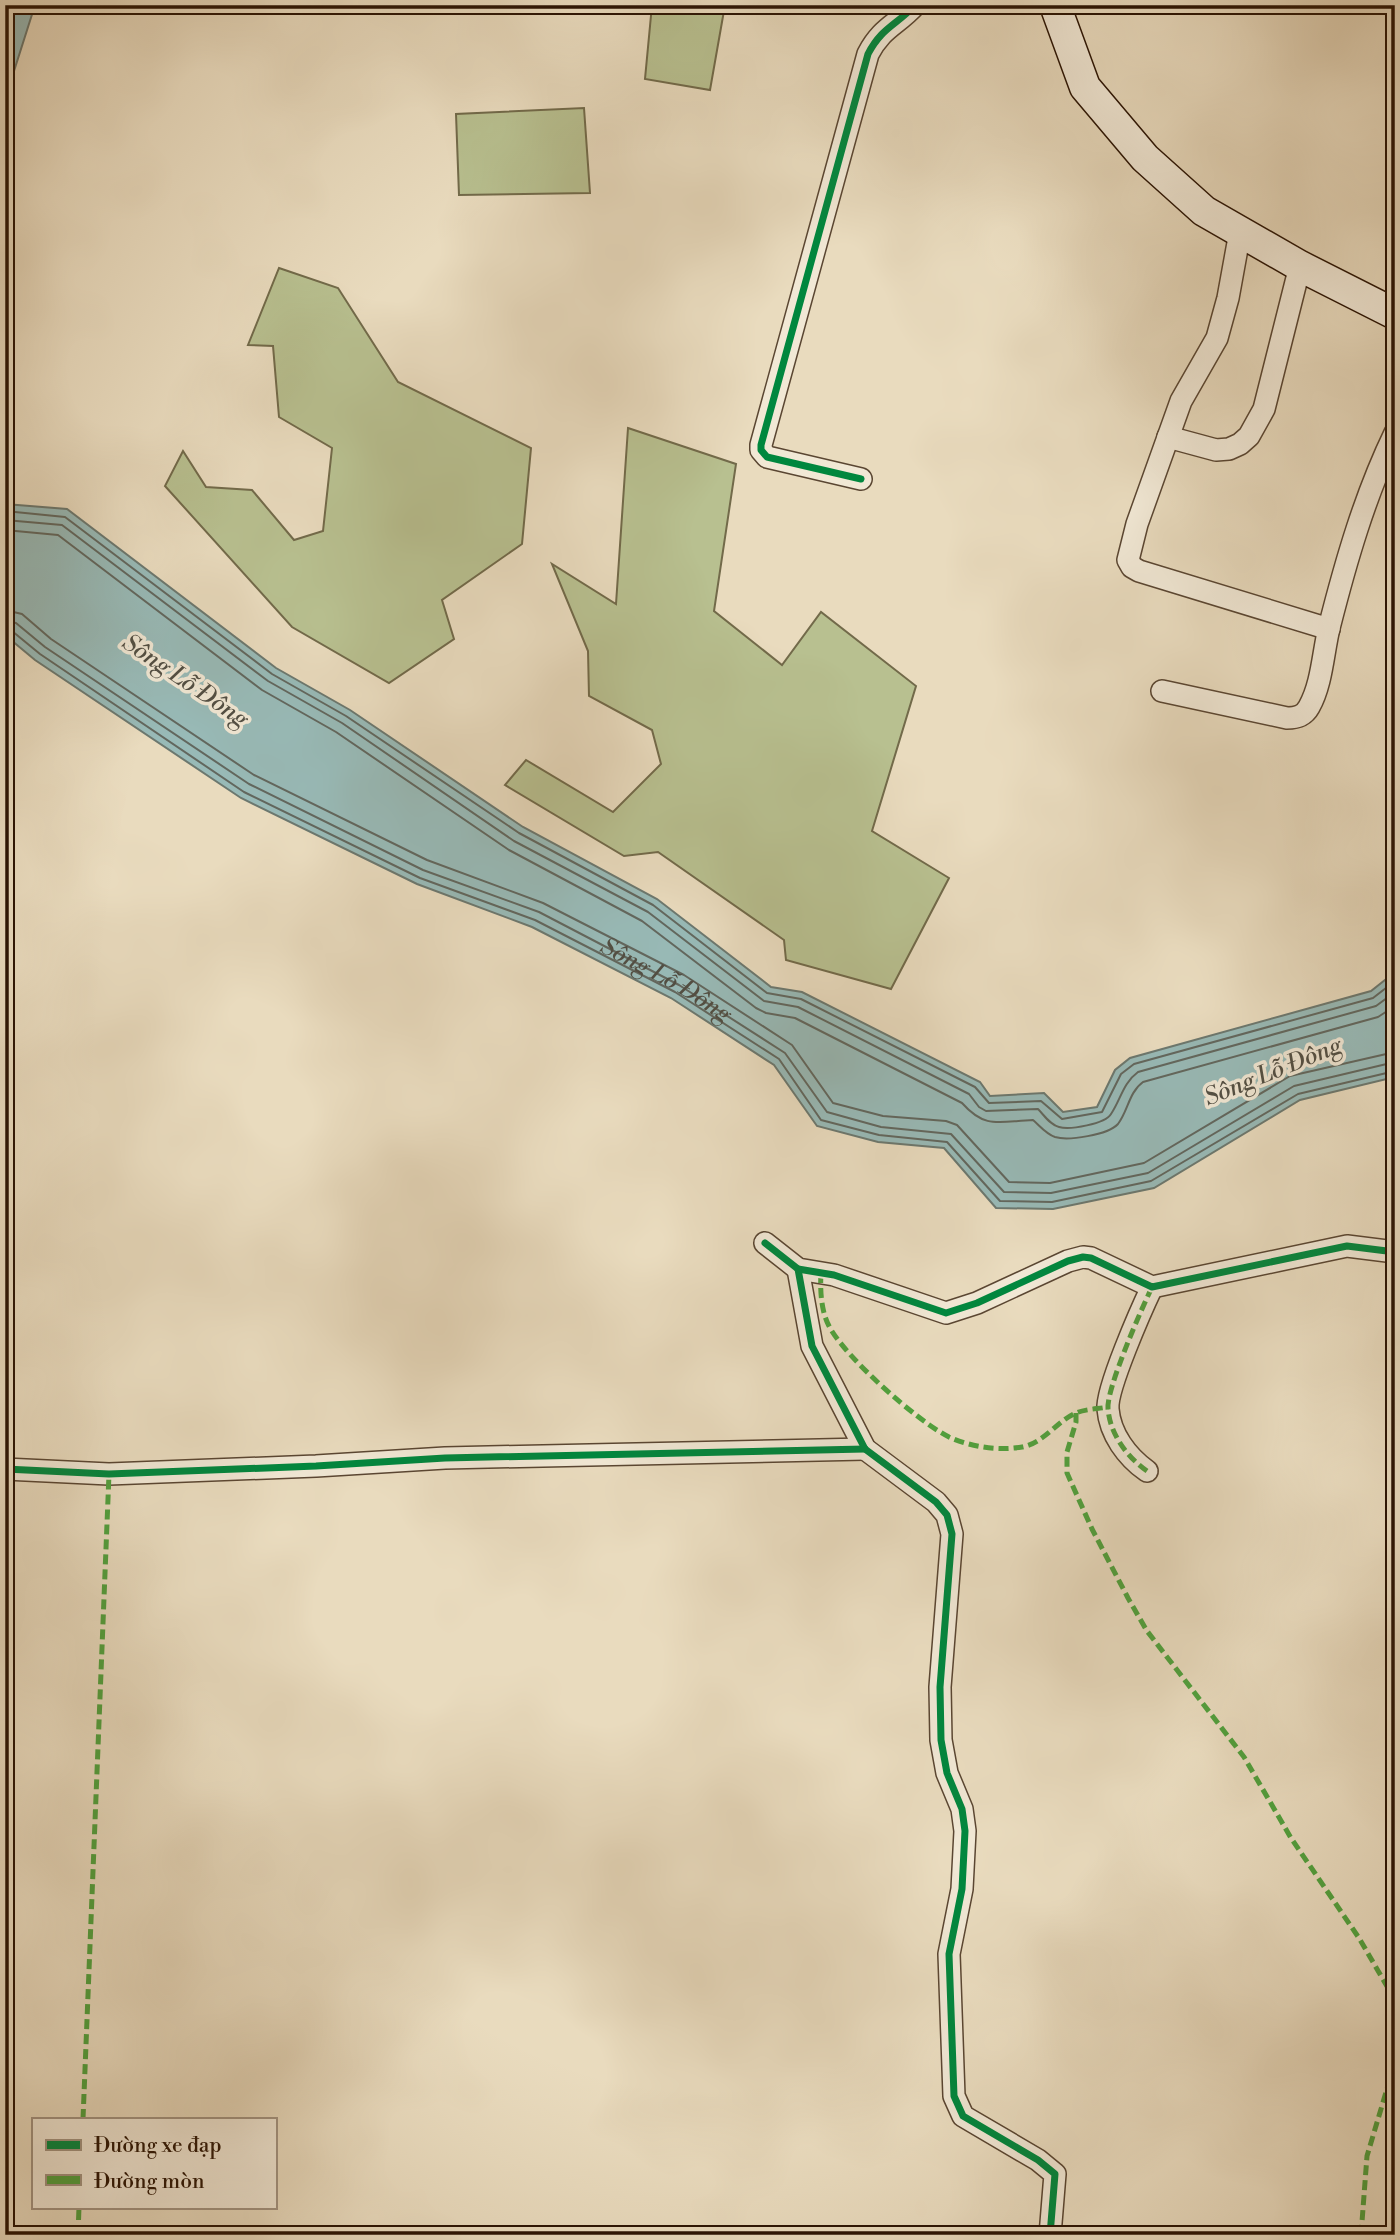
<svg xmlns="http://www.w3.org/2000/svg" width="1400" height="2240" viewBox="0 0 1400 2240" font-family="'Libre Bodoni',serif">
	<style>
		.green { fill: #b8c090; stroke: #726a4a; stroke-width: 2 }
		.water { fill: #98bab7; stroke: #6c786f; stroke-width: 2 }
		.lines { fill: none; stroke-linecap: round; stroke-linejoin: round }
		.shore { stroke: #62675e; stroke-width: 2 }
		.street-casing { stroke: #5a4632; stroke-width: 24 }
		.secondary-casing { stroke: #2b1404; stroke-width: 33 }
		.street { stroke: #f1e8d5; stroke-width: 21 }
		.secondary { stroke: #f1e8d5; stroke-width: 30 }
		.quiet { stroke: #51a03d; stroke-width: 5; stroke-dasharray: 10 5; stroke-linecap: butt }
		.cycleway-casing { stroke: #f1e8d5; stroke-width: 11 }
		.cycleway { stroke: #00873e; stroke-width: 7 }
		.labels { text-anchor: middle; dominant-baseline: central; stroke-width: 7; stroke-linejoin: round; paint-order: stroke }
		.water-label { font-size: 24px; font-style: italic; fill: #514e43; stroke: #f1e8d5 }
	</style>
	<rect width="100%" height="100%" fill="#e9dbbe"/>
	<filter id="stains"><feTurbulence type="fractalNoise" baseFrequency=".00286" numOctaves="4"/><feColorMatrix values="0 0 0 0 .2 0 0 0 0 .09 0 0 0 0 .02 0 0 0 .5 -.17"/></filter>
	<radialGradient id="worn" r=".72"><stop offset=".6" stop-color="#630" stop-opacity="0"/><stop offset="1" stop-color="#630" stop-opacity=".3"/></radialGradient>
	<g class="green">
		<path d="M 652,5 L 725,5 L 710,90 L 645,79 Z"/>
		<path d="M 584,108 L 590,193 L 459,195 L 456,114 Z"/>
		<path d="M 279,268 L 338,288 L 398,382 L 531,448 L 522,544 L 442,600 L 454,639 L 389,683 L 292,627 L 165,486 L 183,451 L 206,487 L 252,490 L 294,540 L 323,531 L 332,448 L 279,417 L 273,346 L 248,345 Z"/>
		<path d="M 628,428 L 736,464 L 714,611 L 782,665 L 821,612 L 916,686 L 872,831 L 949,878 L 891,989 L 786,960 L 784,940 L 658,852 L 624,856 L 505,785 L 526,760 L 613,812 L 661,764 L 652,730 L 589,696 L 588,651 L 552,564 L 616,604 Z"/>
	</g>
	<g class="water">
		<path d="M 5,5 L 35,5 L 14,71 L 5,82 Z"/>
		<path d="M 5,504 L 67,509 L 276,668 L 350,710 L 523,827 L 657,899 L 771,987 L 802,992 L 980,1082 L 990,1096 L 1044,1093 L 1063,1112 L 1097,1107 L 1115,1070 L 1130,1058 L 1371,991 L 1395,972 L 1395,1077 L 1300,1100 L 1154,1188 L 1053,1209 L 996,1208 L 944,1148 L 878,1142 L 817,1126 L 774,1065 L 671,998 L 532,927 L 417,884 L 241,798 L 35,660 L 5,635 Z"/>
	</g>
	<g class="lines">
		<g class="shore">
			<path d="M 5,511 L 65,517 L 272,674 L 346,716 L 519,833 L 653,905 L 767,993 L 801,999 L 975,1087 L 989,1103 L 1041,1101 L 1062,1119 L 1102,1112 L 1121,1074 L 1134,1064 L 1373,998 L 1395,981"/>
			<path d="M 5,520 L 62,525 L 268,681 L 342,723 L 514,841 L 648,912 L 764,1001 L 798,1007 L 969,1094 L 979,1107 L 986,1111 L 1038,1109 C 1044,1115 1050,1125 1059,1127 C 1070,1130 1105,1124 1111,1114 C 1121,1099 1123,1083 1138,1072 L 1376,1006 L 1395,992"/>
			<path d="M 5,530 L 58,535 L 262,690 L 336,732 L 509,850 L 642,921 L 756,1008 L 766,1013 L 795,1018 L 962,1103 C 986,1130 1000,1121 1033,1120 C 1040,1126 1046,1134 1055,1137 C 1068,1141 1108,1135 1118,1124 C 1128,1111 1129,1092 1143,1082 L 1378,1017 L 1395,1006"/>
			<path d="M 5,610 L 22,614 L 51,639 L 254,775 L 427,860 L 543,903 L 684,975 L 792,1045 L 833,1103 L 883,1116 L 946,1121 L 957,1125 L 1009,1182 L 1050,1183 L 1144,1163 L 1290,1076 L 1395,1052"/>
			<path id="s1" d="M 5,621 L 16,623 L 45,647 L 249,784 L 423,870 L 539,912 L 679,985 L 785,1053 L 827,1112 L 881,1127 L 951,1134 L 1004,1192 L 1051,1193 L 1148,1173 L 1294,1086 L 1395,1062"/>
			<path d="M 5,630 L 12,631 L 40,654 L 244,792 L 420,878 L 535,920 L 675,992 L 779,1059 L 821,1120 L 879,1135 L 947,1142 L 1000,1201 L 1052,1202 L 1151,1181 L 1298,1094 L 1395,1071"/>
		</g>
		<g class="street-casing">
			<g id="street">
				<path d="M 1240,232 L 1228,298 L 1217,338 L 1181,401 L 1137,524 L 1128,560 L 1132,567 L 1139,571 L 1329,629"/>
				<path d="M 1168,437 L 1216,450 L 1229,449 L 1240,444 L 1249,436 L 1264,409 L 1300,266"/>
				<path d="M 861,479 L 767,457 L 761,450 L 761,445 L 868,54 C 882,27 897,25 915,5"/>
				<path d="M 1162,691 L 1287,718 C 1297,718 1304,716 1309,707 C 1322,684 1323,653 1329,628 C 1346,561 1365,495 1395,433"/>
				<path d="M 765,1243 L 798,1269 L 834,1275 L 946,1313 L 977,1303 L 1068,1261 L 1083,1257 L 1091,1258 L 1152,1287 L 1347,1246 L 1395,1252"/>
				<path d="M 798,1269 L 812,1346 L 865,1449 L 936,1502 L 947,1515 L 952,1534 L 940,1687 L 941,1740 L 947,1773 L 962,1809 L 965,1831 L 962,1889 L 949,1954 L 954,2096 L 963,2116 L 1038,2160 L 1055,2174 L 1050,2235"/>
				<path d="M 5,1469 L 109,1474 L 316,1466 L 445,1458 L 865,1449"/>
				<path d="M 1147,1471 C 1127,1457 1110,1434 1108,1409 C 1106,1389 1142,1308 1152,1287"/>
			</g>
		</g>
		<g class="secondary-casing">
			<path id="secondary" d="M 1055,5 L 1085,87 L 1145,158 L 1204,211 L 1300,266 L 1395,314"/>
		</g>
		<use href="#street" class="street"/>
		<use href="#secondary" class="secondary"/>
		<g class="quiet">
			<path d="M 821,1273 C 820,1290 821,1311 829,1326 C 844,1356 918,1422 949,1437 C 971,1447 999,1451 1022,1447 C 1044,1443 1057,1421 1076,1413 C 1085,1409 1098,1409 1108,1407"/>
			<path d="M 1076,1413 L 1076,1422 L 1067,1452 L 1067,1473 L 1092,1529 L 1128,1598 L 1147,1631 L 1244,1757 L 1291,1838 L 1359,1938 L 1395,2000"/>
			<path d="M 1147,1471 C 1127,1457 1110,1434 1108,1409 C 1106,1389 1142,1308 1152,1287"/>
			<path d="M 83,2119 L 109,1474"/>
			<path d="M 78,2235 L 79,2207"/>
			<path d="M 1361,2235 L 1367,2156 L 1395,2062"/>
		</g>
		<g class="cycleway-casing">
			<g id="cycleway">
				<path d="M 861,479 L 767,457 L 761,450 L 761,445 L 868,54 C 882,27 897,25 915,5"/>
				<path d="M 765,1243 L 798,1269 L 834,1275 L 946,1313 L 977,1303 L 1068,1261 L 1083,1257 L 1091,1258 L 1152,1287 L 1347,1246 L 1395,1252"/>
				<path d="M 798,1269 L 812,1346 L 865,1449 L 936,1502 L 947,1515 L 952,1534 L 940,1687 L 941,1740 L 947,1773 L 962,1809 L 965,1831 L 962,1889 L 949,1954 L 954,2096 L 963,2116 L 1038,2160 L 1055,2174 L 1050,2235"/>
				<path d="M 5,1469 L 109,1474 L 316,1466 L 445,1458 L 865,1449"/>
			</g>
		</g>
		<use href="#cycleway" class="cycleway"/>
	</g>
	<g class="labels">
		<g class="water-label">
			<text transform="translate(185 681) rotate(34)">Sông Lỗ Đông</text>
			<text stroke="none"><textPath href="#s1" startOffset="756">Sông Lỗ Đông</textPath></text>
			<text transform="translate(1273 1072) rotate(-22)">Sông Lỗ Đông</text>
		</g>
	</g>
	<rect width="1400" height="2240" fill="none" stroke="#e9dbbe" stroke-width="28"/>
	<rect x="7" y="7" width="1386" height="2226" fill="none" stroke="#2b1404" stroke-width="3.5"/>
	<rect x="14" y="14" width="1372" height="2212" fill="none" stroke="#2b1404" stroke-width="2"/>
	<rect x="32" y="2118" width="245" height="91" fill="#f1e8d5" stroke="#a29381" stroke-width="2"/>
	<rect x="46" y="2140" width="35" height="10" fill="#00873e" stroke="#a29381" stroke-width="2"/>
	<text x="94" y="2152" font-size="21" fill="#2b1404">Đường xe đạp</text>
	<rect x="46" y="2175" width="35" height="10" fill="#51a03d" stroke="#a29381" stroke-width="2"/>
	<text x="94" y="2188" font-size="21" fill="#2b1404">Đường mòn</text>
	<rect width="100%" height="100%" filter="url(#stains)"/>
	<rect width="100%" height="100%" fill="url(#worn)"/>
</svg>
